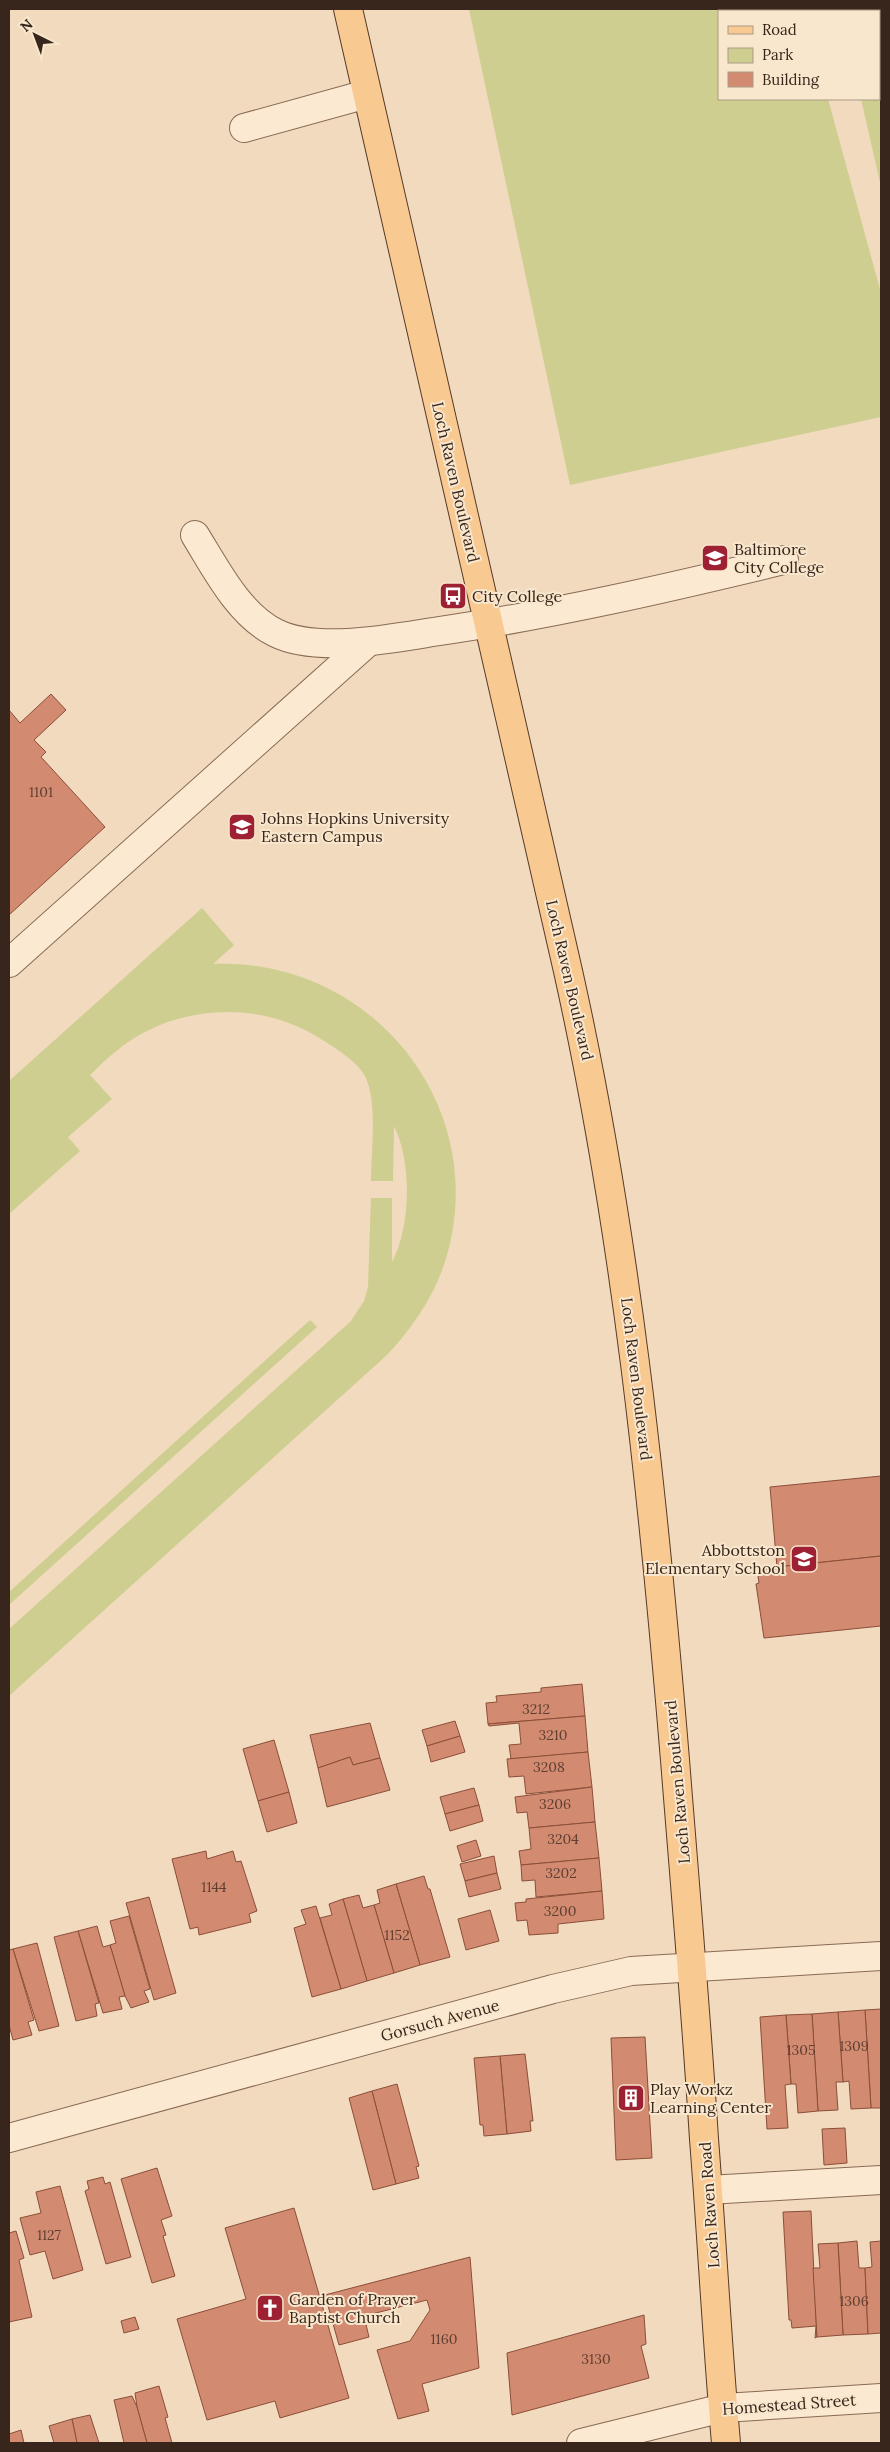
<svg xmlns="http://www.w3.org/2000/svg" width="890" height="2452" viewBox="0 0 890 2452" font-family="Lora,serif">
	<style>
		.green { fill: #cfce91 }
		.building { fill: #d28b70; stroke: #8b4e39 }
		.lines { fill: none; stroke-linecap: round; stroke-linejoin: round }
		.minor-casing { stroke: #8a6a55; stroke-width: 30 }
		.major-casing { stroke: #57392a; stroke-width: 30 }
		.minor { stroke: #fbe9d1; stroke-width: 28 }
		.major { stroke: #f8c991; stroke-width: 28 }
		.labels { text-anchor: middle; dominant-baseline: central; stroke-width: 4; stroke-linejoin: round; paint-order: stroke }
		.number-label { font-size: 14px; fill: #5e3e30 }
		.street-label { font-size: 16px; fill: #38251b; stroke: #f8e6cd }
		.poi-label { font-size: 16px; fill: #38251b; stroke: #f8e6cd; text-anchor: start }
	</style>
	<rect width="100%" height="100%" fill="#f1dabd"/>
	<g class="green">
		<path d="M 469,9 L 804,9 L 805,11 L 719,11 L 719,99 L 828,99 L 881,293 L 881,417 L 570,485 Z"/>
		<path d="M 841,9 L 881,9 L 881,187 L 861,99 L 879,99 L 879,11 L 841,11 Z"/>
		<path d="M 202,908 L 234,945 L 213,964 C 369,957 490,1103 447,1255 C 436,1294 414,1326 387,1355 L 9,1696 L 9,1629 L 351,1321 L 364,1301 L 368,1287 L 371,1198 L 392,1198 L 392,1262 C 411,1227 412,1162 394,1126 L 393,1181 L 371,1181 C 371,1152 378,1102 365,1076 C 357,1061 335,1048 321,1039 C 269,1006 202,1003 147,1031 C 126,1041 107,1058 90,1075 L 112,1099 L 68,1137 L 80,1151 L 9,1214 L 9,1081 Z"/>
		<path d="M 310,1320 L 317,1327 L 9,1605 L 9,1592 Z"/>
	</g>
	<g class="building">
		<path d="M 51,694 L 66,710 L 34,740 L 46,752 L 41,757 L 105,827 L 9,915 L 9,710 L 20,723 Z"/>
		<path d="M 881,1476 L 881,1556 L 777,1567 L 770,1487 Z"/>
		<path d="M 881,1556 L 881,1626 L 764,1638 L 756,1584 L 759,1583 L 757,1569 Z"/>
		<path d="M 582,1684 L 585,1716 L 488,1724 L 486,1703 L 497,1702 L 496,1696 L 541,1692 L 541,1688 Z"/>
		<path d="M 585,1716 L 588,1752 L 511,1759 L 509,1745 L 521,1744 L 519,1723 L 489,1726 L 488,1724 Z"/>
		<path d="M 455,1721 L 460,1736 L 427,1746 L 422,1730 Z"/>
		<path d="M 370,1723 L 380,1758 L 353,1765 L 350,1757 L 318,1768 L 310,1735 Z"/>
		<path d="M 460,1736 L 465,1752 L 431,1762 L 427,1746 Z"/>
		<path d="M 274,1740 L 289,1792 L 258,1801 L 243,1749 Z"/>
		<path d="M 588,1752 L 592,1787 L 526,1794 L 524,1776 L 509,1777 L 507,1759 Z"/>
		<path d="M 350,1757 L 353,1765 L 380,1758 L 390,1790 L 327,1807 L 318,1768 Z"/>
		<path d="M 592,1787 L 595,1822 L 529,1828 L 527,1812 L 517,1813 L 515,1797 Z"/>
		<path d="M 474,1788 L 479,1805 L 445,1814 L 440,1797 Z"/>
		<path d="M 289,1792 L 297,1823 L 267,1832 L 258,1801 Z"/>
		<path d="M 479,1805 L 483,1821 L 450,1831 L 445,1814 Z"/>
		<path d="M 595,1822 L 599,1858 L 521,1865 L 519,1851 L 531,1849 L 529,1828 Z"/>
		<path d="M 476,1840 L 481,1856 L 462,1862 L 457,1846 Z"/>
		<path d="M 206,1851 L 207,1859 L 233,1851 L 236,1862 L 241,1861 L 257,1911 L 249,1914 L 251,1922 L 199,1935 L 198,1927 L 190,1929 L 172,1859 Z"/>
		<path d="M 494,1856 L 497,1873 L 465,1881 L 460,1864 Z"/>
		<path d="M 599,1858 L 602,1891 L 536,1897 L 535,1880 L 522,1881 L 521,1865 Z"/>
		<path d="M 497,1873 L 501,1889 L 469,1897 L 465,1881 Z"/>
		<path d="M 424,1876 L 428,1889 L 430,1889 L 450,1957 L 420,1965 L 396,1884 Z"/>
		<path d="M 396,1884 L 420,1965 L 394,1973 L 374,1905 L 380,1903 L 377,1890 Z"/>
		<path d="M 602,1891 L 604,1919 L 558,1924 L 558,1933 L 529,1935 L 527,1920 L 517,1921 L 515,1903 L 526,1902 L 526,1899 Z"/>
		<path d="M 359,1895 L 363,1908 L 374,1905 L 394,1973 L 367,1981 L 343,1899 Z"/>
		<path d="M 149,1897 L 176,1993 L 154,2000 L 126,1903 Z"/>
		<path d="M 343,1899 L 367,1981 L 341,1989 L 320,1918 L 332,1915 L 329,1904 Z"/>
		<path d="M 316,1906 L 341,1989 L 312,1997 L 294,1928 L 306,1924 L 301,1910 Z"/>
		<path d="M 490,1910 L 499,1941 L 466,1950 L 458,1919 Z"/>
		<path d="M 129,1916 L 150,1989 L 144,1991 L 149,2002 L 131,2008 L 125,1996 L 110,1945 L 116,1943 L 110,1921 Z"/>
		<path d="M 97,1926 L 103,1947 L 110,1945 L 125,1996 L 119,1997 L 122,2009 L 103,2013 L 78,1931 Z"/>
		<path d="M 78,1931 L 99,2003 L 95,2004 L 97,2016 L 76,2021 L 54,1937 Z"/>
		<path d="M 37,1943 L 59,2026 L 39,2031 L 13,1949 Z"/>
		<path d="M 13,1949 L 34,2020 L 28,2022 L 32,2035 L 13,2040 L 9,2025 L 9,1950 Z"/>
		<path d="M 881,2009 L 881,2108 L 871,2108 L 865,2010 Z"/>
		<path d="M 865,2010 L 871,2108 L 851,2109 L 849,2081 L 843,2082 L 838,2012 Z"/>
		<path d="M 838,2012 L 843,2082 L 836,2082 L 838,2110 L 818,2111 L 812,2014 Z"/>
		<path d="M 812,2014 L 818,2111 L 798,2113 L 796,2084 L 791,2084 L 786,2015 Z"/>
		<path d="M 786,2015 L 791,2084 L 785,2085 L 788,2128 L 767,2129 L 760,2017 Z"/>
		<path d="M 645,2037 L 652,2158 L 616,2160 L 611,2038 Z"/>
		<path d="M 525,2054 L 533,2121 L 530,2121 L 531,2131 L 507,2134 L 500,2056 Z"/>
		<path d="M 500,2056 L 507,2134 L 484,2136 L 483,2125 L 480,2125 L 474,2058 Z"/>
		<path d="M 397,2084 L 419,2166 L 416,2167 L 419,2178 L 396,2184 L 372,2091 Z"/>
		<path d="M 372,2091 L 396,2184 L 373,2190 L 349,2098 Z"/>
		<path d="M 845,2128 L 847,2163 L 824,2165 L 822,2129 Z"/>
		<path d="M 157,2168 L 172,2216 L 161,2220 L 166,2235 L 163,2236 L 175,2276 L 152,2283 L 121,2179 Z"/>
		<path d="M 103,2177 L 105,2184 L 110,2182 L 131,2257 L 106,2264 L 85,2191 L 89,2189 L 87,2181 Z"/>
		<path d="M 60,2186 L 83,2270 L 53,2279 L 45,2251 L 30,2255 L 20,2218 L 41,2213 L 36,2192 Z"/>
		<path d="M 294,2208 L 349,2398 L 280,2418 L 275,2401 L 207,2420 L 177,2319 L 246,2299 L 225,2228 Z"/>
		<path d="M 811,2211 L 817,2337 L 815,2338 L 816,2326 L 792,2328 L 791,2320 L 789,2320 L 783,2212 Z"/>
		<path d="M 16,2231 L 24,2258 L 19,2260 L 32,2317 L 9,2322 L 9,2233 Z"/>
		<path d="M 857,2241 L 859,2268 L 865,2268 L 868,2334 L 843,2335 L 838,2243 Z"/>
		<path d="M 881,2241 L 881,2333 L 868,2334 L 865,2268 L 872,2267 L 870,2242 Z"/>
		<path d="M 838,2243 L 843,2335 L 817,2337 L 813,2268 L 820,2268 L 818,2244 Z"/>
		<path d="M 470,2257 L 479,2368 L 422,2384 L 429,2411 L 398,2419 L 377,2350 L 410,2341 L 430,2310 L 427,2300 L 364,2316 L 369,2337 L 339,2345 L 325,2295 Z"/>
		<path d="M 644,2315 L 646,2344 L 641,2346 L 649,2378 L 512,2415 L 507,2353 Z"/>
		<path d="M 135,2317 L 139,2329 L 124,2333 L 121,2321 Z"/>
		<path d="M 159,2386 L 168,2417 L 165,2418 L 172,2443 L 147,2443 L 137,2407 L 135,2393 Z"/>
		<path d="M 132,2396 L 137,2407 L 147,2443 L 124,2443 L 114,2400 Z"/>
		<path d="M 90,2415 L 99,2443 L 77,2443 L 72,2419 Z"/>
		<path d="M 72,2419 L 77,2443 L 54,2443 L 49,2426 Z"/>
		<path d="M 21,2430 L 24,2443 L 9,2443 L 9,2434 Z"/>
	</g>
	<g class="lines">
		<g class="minor-casing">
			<g id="minor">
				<path d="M 244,128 L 367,94"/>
				<path d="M 195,535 C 216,569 239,615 276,633 C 316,653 390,639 433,632 C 551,615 668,588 784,560"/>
				<path d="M 9,963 L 368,642"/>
				<path d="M 9,2138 L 553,1989 L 631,1971 L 881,1956"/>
				<path d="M 708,2190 L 881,2180"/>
				<path d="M 581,2443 L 723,2408 L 881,2398"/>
			</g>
		</g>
		<g class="major-casing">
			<path id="major" d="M 348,9 L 568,971 C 626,1231 653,1495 675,1760 C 685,1886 696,2012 704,2139 C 712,2240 717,2342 726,2443"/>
		</g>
		<use href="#minor" class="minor"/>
		<use href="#major" class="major"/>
	</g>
	<defs>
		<g id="school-square" transform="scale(1.4375)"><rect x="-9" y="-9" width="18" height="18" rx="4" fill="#9d2133" stroke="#f8e6cd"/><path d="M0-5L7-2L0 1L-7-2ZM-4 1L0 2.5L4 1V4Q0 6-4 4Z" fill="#fff"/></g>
		<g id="bus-square" transform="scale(1.4375)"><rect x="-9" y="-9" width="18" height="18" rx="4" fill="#9d2133" stroke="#f8e6cd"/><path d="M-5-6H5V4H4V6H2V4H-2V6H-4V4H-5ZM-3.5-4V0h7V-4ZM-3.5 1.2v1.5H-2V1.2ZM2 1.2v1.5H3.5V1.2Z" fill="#fff"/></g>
		<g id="university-square" transform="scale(1.4375)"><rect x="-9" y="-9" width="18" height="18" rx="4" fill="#9d2133" stroke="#f8e6cd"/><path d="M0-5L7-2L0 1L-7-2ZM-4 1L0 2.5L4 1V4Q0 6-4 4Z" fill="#fff"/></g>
		<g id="building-square" transform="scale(1.4375)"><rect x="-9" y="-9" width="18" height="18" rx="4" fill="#9d2133" stroke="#f8e6cd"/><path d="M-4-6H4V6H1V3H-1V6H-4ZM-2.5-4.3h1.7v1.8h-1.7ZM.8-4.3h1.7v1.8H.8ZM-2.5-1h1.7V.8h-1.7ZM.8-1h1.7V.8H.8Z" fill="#fff"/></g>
		<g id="church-square" transform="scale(1.4375)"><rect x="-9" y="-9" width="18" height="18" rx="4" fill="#9d2133" stroke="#f8e6cd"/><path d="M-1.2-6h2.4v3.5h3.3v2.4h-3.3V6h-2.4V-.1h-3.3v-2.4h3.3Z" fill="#fff"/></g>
	</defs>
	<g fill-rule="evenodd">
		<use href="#school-square" x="715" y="558"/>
		<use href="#bus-square" x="453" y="596"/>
		<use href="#university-square" x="242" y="827"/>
		<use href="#school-square" x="804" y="1559"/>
		<use href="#building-square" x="631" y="2098"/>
		<use href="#church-square" x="270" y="2308"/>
	</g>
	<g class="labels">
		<g class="number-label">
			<text x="41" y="792">1101</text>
			<text x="536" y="1709">3212</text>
			<text x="553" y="1735">3210</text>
			<text x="549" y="1767">3208</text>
			<text x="555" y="1804">3206</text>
			<text x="563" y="1839">3204</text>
			<text x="561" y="1873">3202</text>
			<text x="214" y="1887">1144</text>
			<text x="560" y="1911">3200</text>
			<text x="397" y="1935">1152</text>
			<text x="854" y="2046">1309</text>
			<text x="801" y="2050">1305</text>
			<text x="49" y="2235">1127</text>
			<text x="854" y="2301">1306</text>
			<text x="444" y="2339">1160</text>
			<text x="596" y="2359">3130</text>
		</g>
		<g class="street-label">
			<text transform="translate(456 482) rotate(77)">Loch Raven Boulevard</text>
			<text transform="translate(570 980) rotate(77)">Loch Raven Boulevard</text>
			<text transform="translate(637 1379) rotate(83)">Loch Raven Boulevard</text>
			<text transform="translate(677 1782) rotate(-95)">Loch Raven Boulevard</text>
			<text transform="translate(440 2020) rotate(-15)">Gorsuch Avenue</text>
			<text transform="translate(709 2205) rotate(-94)">Loch Raven Road</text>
			<text transform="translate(789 2404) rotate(-4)">Homestead Street</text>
		</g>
		<g class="poi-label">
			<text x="734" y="549">Baltimore<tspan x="734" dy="18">City College</tspan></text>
			<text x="472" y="596">City College</text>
			<text x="261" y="818">Johns Hopkins University<tspan x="261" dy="18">Eastern Campus</tspan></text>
			<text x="785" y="1550" text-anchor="end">Abbottston<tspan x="785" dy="18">Elementary School</tspan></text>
			<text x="650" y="2089">Play Workz<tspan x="650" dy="18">Learning Center</tspan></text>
			<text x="289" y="2299">Garden of Prayer<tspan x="289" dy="18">Baptist Church</tspan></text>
		</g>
	</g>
	<rect width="890" height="2452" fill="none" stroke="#38251b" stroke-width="20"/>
	<rect x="718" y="10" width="162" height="90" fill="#f8e6cd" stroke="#ab9986"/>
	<rect x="728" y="26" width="25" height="8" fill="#f8c991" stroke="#ab9986"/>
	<text x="762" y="35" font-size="15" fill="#38251b">Road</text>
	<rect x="728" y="48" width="25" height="15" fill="#cfce91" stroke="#ab9986"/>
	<text x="762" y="60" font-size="15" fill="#38251b">Park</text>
	<rect x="728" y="72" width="25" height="15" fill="#d28b70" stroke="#ab9986"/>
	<text x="762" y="85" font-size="15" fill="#38251b">Building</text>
	<g transform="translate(35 35) rotate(318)" stroke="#f8e6cd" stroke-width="4" paint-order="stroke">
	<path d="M0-4L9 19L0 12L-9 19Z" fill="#38251b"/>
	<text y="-8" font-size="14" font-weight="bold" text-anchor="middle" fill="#38251b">N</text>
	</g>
</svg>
